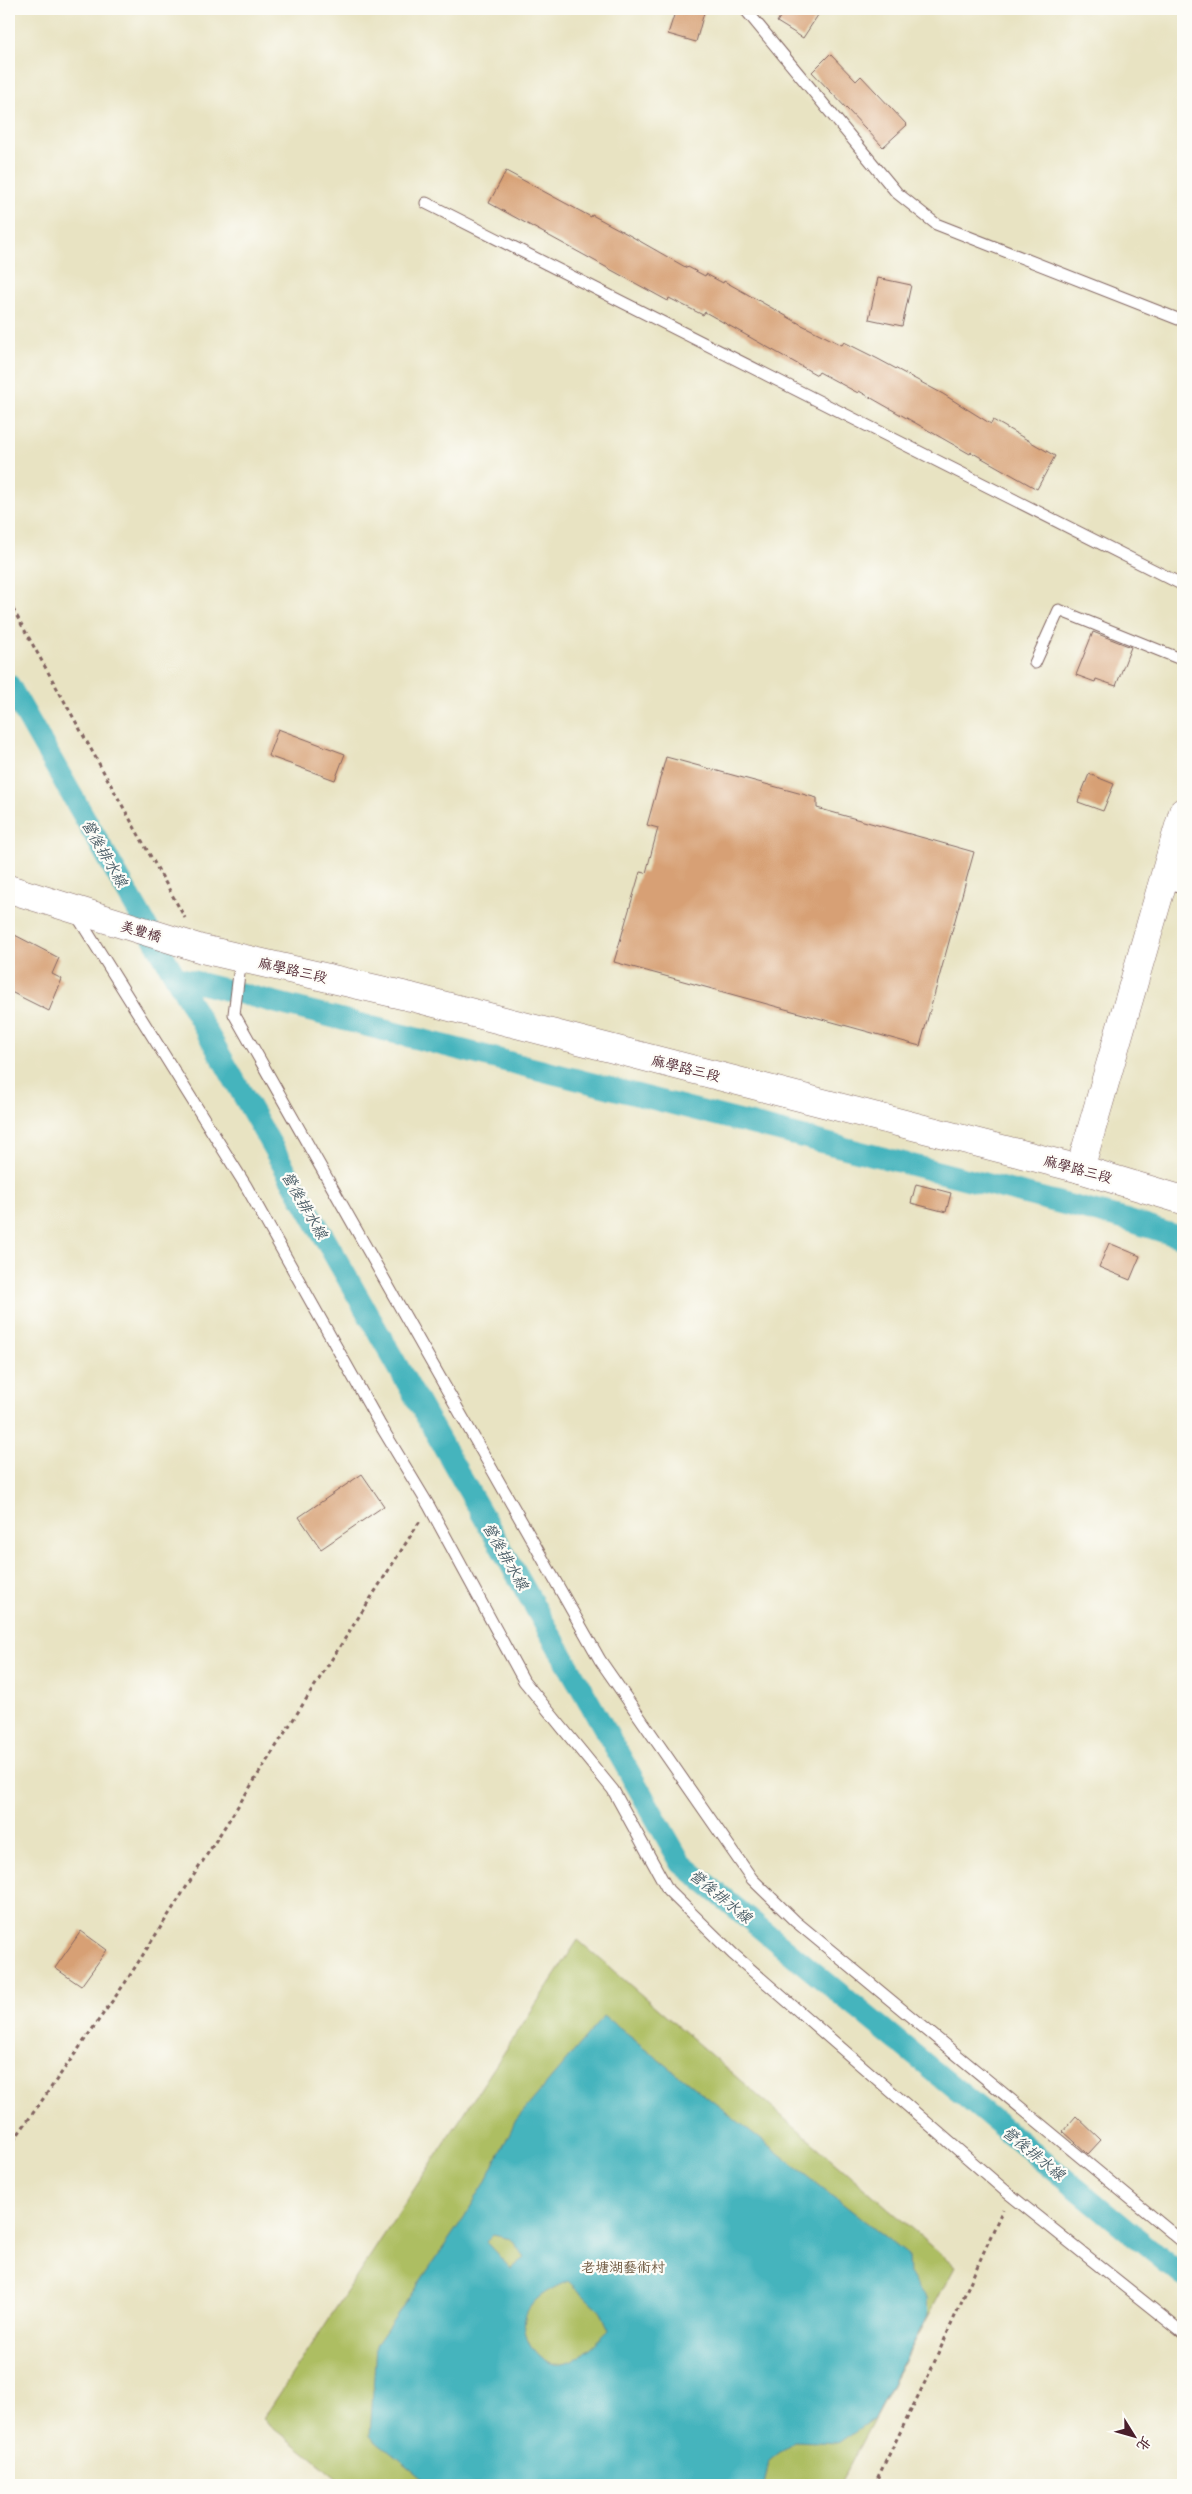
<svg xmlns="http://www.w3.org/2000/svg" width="1192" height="2494" viewBox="0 0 1192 2494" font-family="Delius,'LXGW WenKai TC',sans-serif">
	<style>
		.green { fill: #adbe62; stroke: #7c6e46 }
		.water { fill: #44b4bd; stroke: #476a74; fill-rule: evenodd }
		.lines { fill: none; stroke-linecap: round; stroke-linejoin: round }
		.canal { stroke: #44b4bd; stroke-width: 22 }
		.building { fill: #d7a074 }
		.lane-casing { stroke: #816460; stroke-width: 13 }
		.secondary-casing { stroke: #816460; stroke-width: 29 }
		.path { stroke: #816460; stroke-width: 3; stroke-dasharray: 4 4; stroke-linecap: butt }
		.lane { stroke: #fff; stroke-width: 11 }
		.secondary { stroke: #fff; stroke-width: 28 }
		.labels { text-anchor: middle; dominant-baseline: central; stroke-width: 4.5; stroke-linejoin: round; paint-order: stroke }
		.street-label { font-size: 14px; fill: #4a1f2b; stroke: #fdfcf7 }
		.park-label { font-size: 14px; fill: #6d573e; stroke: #fdfcf7 }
		.water-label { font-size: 15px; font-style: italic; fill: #485b65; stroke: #fdfcf7 }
	</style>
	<rect width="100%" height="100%" fill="#fdfcf7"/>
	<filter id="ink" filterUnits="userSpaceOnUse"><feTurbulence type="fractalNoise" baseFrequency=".02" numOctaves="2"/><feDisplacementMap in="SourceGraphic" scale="10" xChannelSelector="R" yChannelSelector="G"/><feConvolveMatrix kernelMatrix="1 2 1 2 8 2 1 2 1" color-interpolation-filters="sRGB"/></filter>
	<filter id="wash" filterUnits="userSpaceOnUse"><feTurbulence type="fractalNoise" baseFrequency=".0096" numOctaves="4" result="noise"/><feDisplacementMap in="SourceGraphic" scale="20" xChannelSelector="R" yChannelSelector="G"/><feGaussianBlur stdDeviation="1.12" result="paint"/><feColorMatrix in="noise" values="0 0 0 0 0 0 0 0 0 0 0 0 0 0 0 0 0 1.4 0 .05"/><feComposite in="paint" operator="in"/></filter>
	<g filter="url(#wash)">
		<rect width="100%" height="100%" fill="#e8e3c2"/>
		<path class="green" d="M 578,1940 L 955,2266 L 839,2485 L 345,2485 L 263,2419 Z"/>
		<path class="water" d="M 604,2016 L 908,2255 L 909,2274 L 927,2298 L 928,2315 L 874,2418 L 838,2443 L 794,2441 L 769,2461 L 764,2485 L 430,2485 L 370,2436 L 376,2345 L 463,2219 L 485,2183 L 516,2120 ZM 493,2235 L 511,2239 L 525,2258 L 511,2269 L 486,2242 ZM 568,2281 L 601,2312 L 609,2330 C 597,2341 583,2358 567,2363 C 540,2372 515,2332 528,2310 C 537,2295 553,2288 568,2281 Z"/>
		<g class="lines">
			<g class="canal">
				<path d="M 9,685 L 681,1863 L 1183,2276"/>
				<path d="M 176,977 L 1123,1219 L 1183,1238"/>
			</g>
		</g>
		<g id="blocks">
			<g class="building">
				<path d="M 676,9 L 705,9 L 696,42 L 668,34 Z"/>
				<path d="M 785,9 L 822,9 L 803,38 L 777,22 Z"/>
				<path d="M 830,54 L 856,81 L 861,76 L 907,125 L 883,147 L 812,72 Z"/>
				<path d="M 506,171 L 591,217 L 592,215 L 622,231 L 687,268 L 688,267 L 705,276 L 706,274 L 723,283 L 724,281 L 802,325 L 842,345 L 844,342 L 878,359 L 943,394 L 991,424 L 993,420 L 1055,456 L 1037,489 L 971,452 L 970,454 L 859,391 L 858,393 L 819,372 L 817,375 L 705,312 L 703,315 L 669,298 L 668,301 L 489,203 Z"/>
				<path d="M 878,278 L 911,285 L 902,326 L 869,319 Z"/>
				<path d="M 1093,632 L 1131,647 L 1116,686 L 1096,679 L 1095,682 L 1076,675 Z"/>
				<path d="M 278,729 L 345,754 L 335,780 L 268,756 Z"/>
				<path d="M 666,757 L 817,798 L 817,808 L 974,852 L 920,1046 L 614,962 L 640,872 L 646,873 L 658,828 L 647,825 Z"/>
				<path d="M 1089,774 L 1114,784 L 1103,811 L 1078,802 Z"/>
				<path d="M 9,932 L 59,958 L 52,974 L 62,979 L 49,1011 L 9,991 Z"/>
				<path d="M 916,1184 L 951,1193 L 946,1212 L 911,1203 Z"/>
				<path d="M 1109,1243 L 1140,1256 L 1130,1280 L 1099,1267 Z"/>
				<path d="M 362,1474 L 384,1506 L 321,1549 L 299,1517 Z"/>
				<path d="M 81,1931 L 107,1950 L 81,1986 L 55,1968 Z"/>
				<path d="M 1076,2116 L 1101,2140 L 1088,2154 L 1063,2131 Z"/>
			</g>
		</g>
	</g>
	<g filter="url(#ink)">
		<use href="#blocks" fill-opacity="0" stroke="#816460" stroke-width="1"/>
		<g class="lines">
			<g class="lane-casing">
				<g id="lane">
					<path d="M 745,9 L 897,193 L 936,224 L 1183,321"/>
					<path d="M 426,203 L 1183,585"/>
					<path d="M 1035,663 L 1059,610 L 1183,660"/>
					<path d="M 1163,882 L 1183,887"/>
					<path d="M 76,914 L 246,1186 L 379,1423 L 429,1506 L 524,1681 L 613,1790 L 668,1890 L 733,1954 L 1009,2194 L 1183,2333"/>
					<path d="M 241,958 L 234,1014 L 600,1660 L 752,1879 L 795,1921 L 1183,2242"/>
				</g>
			</g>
			<g class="secondary-casing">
				<g id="secondary">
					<path d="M 9,889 L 202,949 L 411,997 L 1080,1169 L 1183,1200"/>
					<path d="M 1080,1169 L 1183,812"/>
				</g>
			</g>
			<g class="path">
				<path d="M 9,602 L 185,918"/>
				<path d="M 9,2147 L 125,1983 L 420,1521"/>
				<path d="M 874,2485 L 930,2372 L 1003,2209"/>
			</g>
			<use href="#lane" class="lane"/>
			<use href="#secondary" class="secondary"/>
		</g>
	</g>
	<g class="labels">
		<g class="street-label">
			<text transform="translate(141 931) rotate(17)">美豐橋</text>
			<text transform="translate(293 970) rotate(13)">麻學路三段</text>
			<text transform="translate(686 1068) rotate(14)">麻學路三段</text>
			<text transform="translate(1078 1169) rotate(15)">麻學路三段</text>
		</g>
		<g class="park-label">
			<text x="623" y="2267">老塘湖藝術村</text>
		</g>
		<g class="water-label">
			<text transform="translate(105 853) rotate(60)">營後排水線</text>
			<text transform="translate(305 1205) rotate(60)">營後排水線</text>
			<text transform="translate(506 1556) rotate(60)">營後排水線</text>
			<text transform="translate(721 1896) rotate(39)">營後排水線</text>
			<text transform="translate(1034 2153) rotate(39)">營後排水線</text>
		</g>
	</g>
	<rect width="1192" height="2494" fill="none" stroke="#fdfcf7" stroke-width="30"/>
	<g transform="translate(1134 2436) rotate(127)" stroke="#fdfcf7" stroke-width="4" paint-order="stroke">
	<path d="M0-4L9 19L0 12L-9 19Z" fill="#4a1f2b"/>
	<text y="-8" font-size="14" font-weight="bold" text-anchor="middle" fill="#4a1f2b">北</text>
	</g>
</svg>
